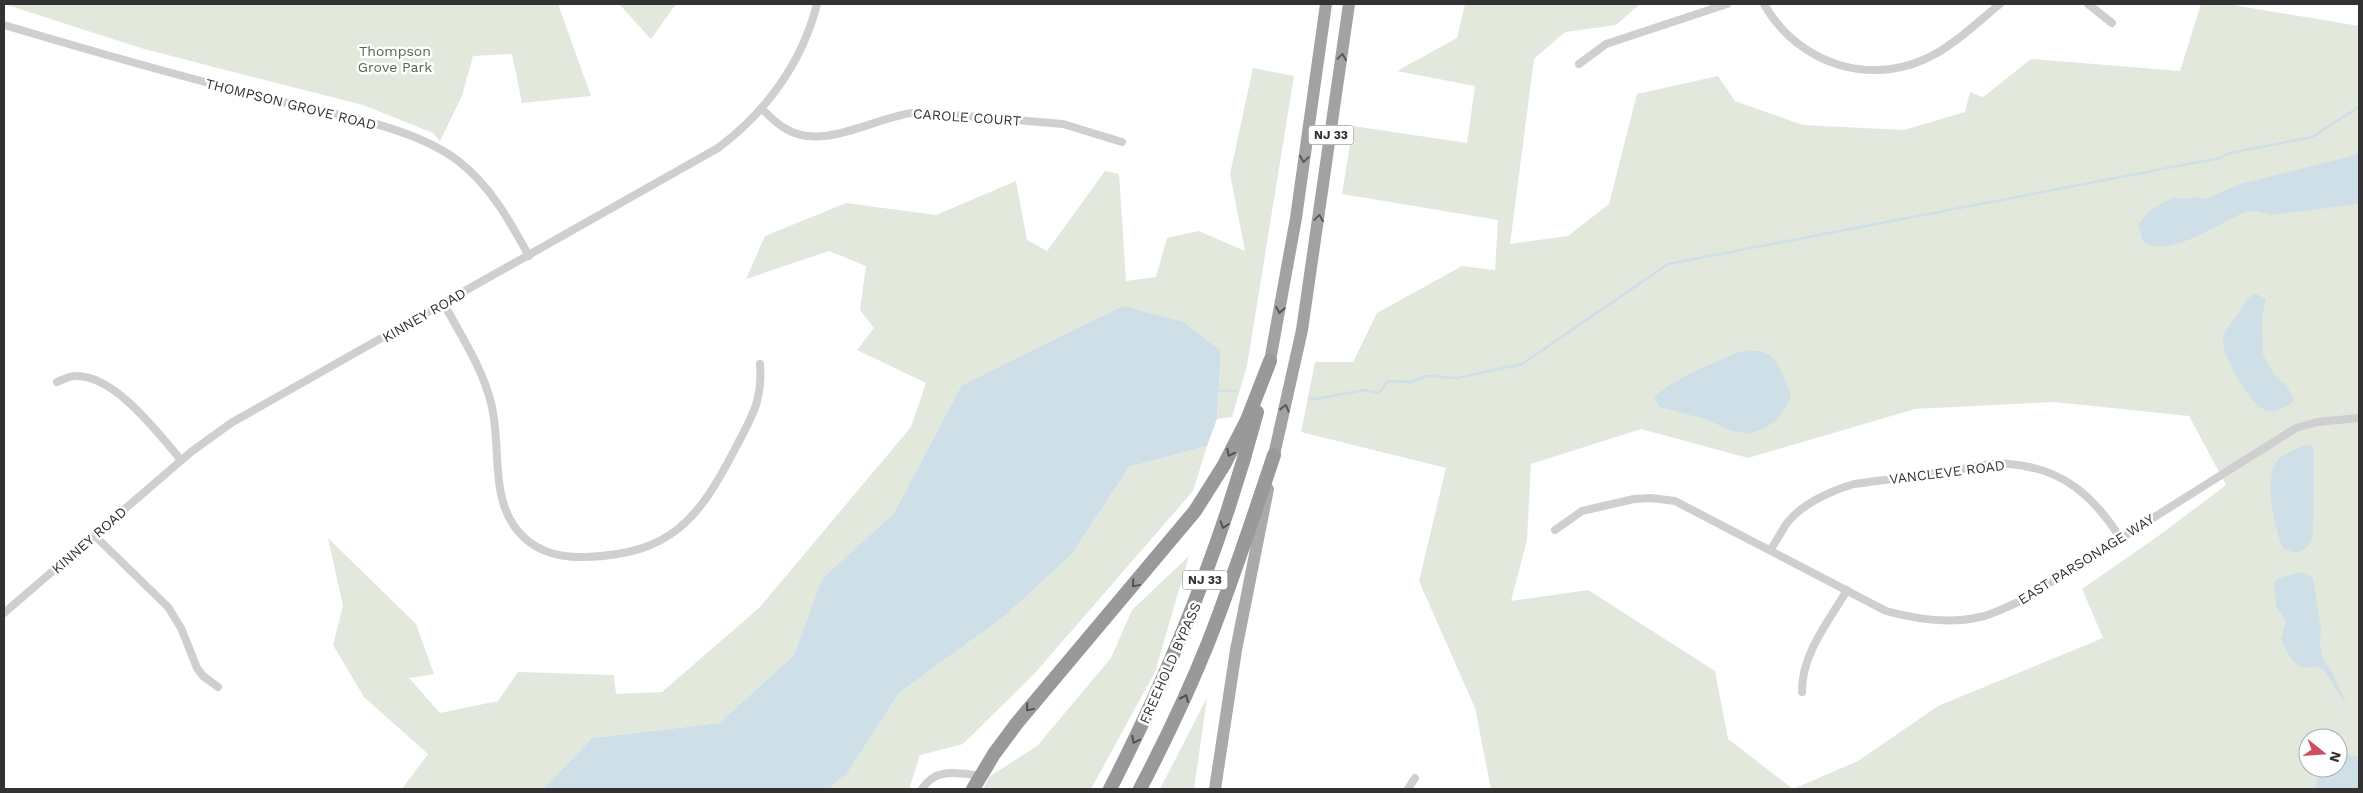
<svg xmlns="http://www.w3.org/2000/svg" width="2363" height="793" viewBox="0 0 2363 793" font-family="'Work Sans',sans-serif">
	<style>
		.green { fill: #e3e8dd; fill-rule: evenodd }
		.water { fill: #cfdfe8 }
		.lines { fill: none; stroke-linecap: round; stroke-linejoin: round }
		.stream { stroke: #cfdfe8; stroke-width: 2.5 }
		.minor { stroke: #cfcfcf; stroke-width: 8 }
		.primary { stroke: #aaa; stroke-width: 12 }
		.trunk { stroke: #a2a2a2; stroke-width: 12 }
		.motorway { stroke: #999; stroke-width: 14 }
		.oneway { stroke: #595959 }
		.oneway2 { stroke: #515151 }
		.labels { text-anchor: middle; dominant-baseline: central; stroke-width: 5; stroke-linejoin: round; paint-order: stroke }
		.shield { fill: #fff; stroke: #707070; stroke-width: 1 }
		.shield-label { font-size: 12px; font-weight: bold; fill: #323232 }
		.park-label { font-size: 14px; fill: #576944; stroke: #fff }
		.street-label { font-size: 14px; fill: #323232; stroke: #fff }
	</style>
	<rect width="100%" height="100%" fill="#fff"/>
	<g class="green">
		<path d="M 4,4 L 558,4 L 591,96 L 522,103 L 512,54 L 473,56 L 462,96 L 440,141 L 433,133 L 363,105 L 144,49 Z"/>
		<path d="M 619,4 L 676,4 L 651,39 Z"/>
		<path d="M 1465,4 L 1640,4 L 1616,25 L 1565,32 L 1534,59 L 1510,244 L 1568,236 L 1609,204 L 1637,94 L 1718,76 L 1735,101 L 1803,125 L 1904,130 L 1965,112 L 1970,92 L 1983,97 L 2031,59 L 2180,71 L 2201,4 L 2227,4 L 2359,26 L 2359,789 L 1491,789 L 1475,708 L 1419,581 L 1446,468 L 1301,432 L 1315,362 L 1353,362 L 1377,313 L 1462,266 L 1495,270 L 1498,220 L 1342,194 L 1353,126 L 1467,143 L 1475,86 L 1397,71 L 1457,38 ZM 2054,402 L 2189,416 L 2226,485 L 2161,534 L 2082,589 L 2103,638 L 1938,706 L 1858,761 L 1793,789 L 1728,739 L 1715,671 L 1588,590 L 1511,601 L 1527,540 L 1531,464 L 1641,429 L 1748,458 L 1915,409 ZM 2308,738 L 2338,738 L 2338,768 L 2308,768 Z"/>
		<path d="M 1253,68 L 1294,76 L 1247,366 L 1232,417 L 1217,419 L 1221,351 L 961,386 L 894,513 L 822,580 L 794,655 L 719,723 L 592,738 L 543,789 L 402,789 L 428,754 L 364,697 L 333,645 L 343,606 L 328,538 L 416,624 L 434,674 L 409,678 L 440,713 L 498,701 L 518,672 L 614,675 L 616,694 L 662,692 L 760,607 L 911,427 L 926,383 L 857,350 L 874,328 L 860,310 L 866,266 L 829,251 L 746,279 L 765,236 L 846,203 L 936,215 L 1016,181 L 1027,240 L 1047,251 L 1105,171 L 1119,174 L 1126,281 L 1156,277 L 1167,238 L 1199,231 L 1245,251 L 1230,174 Z"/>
		<path d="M 1207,446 L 1193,491 L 1035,673 L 963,744 L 920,755 L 909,789 L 829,789 L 848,772 L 899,693 L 1006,615 L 1072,554 L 1129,467 Z"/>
		<path d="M 1189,556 L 1155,672 L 1091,789 L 983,789 L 989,777 L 1037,746 L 1111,658 L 1132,610 Z"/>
		<path d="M 1207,698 L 1194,789 L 1160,789 Z"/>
	</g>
	<g class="water">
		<path d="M 2359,152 L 2359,204 L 2272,215 L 2257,211 L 2245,212 C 2221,222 2166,261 2143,241 L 2138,225 L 2150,210 L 2174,197 C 2188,201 2196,195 2207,199 L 2237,185 L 2351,156 Z"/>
		<path d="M 2256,294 L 2266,299 L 2262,318 L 2263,355 L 2276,377 L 2287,386 L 2294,401 C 2286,406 2278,412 2269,411 C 2253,411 2224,358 2223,343 C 2222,329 2235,320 2241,310 C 2246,302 2246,297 2256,294 Z"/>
		<path d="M 1123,306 L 1183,322 L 1221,351 L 1217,419 L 1207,446 L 1129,467 L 1072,554 L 1006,615 L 899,693 L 848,772 L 829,789 L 543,789 L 592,738 L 719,723 L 794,655 L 822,579 L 894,513 L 961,386 Z"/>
		<path d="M 1738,352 C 1745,352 1755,350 1763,352 C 1779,356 1785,381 1791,395 C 1784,419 1760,439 1733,431 C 1722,427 1712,421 1701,418 C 1687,414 1673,411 1660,407 L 1654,397 C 1677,377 1710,365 1738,352 Z"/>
		<path d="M 2304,445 L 2311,446 L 2314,451 L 2313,532 C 2311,544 2307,551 2294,553 L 2283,548 C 2275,530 2261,473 2280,458 C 2286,453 2296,449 2304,445 Z"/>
		<path d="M 2301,572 L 2311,576 L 2313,579 L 2321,629 L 2320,643 L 2323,659 L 2332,672 L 2348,709 L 2325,671 L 2316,666 L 2305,668 L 2297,665 L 2288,654 L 2281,639 L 2286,621 L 2276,606 L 2274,583 L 2278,578 Z"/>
		<path d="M 2349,754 L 2359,757 L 2359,789 L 2315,789 C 2316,781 2320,774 2326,768 L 2338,768 L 2338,759 Z"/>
	</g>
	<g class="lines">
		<g class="stream">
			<path d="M 1219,391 L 1236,391"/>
			<path d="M 1309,398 L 1315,399 L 1363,390 L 1379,393 L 1388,381 L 1411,382 L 1426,376 L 1457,378 L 1522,364 L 1668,264 L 2220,158 L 2230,153 L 2312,137 L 2359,107"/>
		</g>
		<g class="minor">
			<path d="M 1764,4 C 1799,66 1875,89 1937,53 C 1960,40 1980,20 2000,4"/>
			<path d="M 2088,4 L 2112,23"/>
			<path d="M 4,25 C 91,51 179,76 267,98 C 325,113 409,124 457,160 C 490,185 509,220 529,256"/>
			<path d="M 1579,64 L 1606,44 L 1727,4"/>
			<path d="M 762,109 C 769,116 777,124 786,129 C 825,152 877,115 919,112 L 1063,124 L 1122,142"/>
			<path d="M 444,304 C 461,336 482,367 491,403 C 502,444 489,497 518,531 C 535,552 559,558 586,557 C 671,554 698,520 735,449 C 751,418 763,401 760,364"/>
			<path d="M 57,382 C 62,380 69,376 75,376 C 114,374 158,433 181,460"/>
			<path d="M 1555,530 L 1582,511 L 1634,499 L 1651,498 L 1675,501 L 1886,611 C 1915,619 1950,624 1980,617 C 1994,614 2008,606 2021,601 L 2296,428 L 2317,422 L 2359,418"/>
			<path d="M 95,536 L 168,607 L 181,628 L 197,668 L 203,676 L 218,687"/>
			<path d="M 1770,550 C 1776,542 1781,532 1787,523 C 1802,504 1830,491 1854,484 C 1886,480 1919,475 1952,471 C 1970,468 1991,462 2009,464 C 2062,468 2093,495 2121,539"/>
			<path d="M 4,613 L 191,452 L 231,423 L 718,148 C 766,112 802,63 817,4"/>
			<path d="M 1802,692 C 1801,655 1829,621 1847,590"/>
			<path d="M 922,789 C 936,767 958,773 981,776"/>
			<path d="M 1408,789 L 1415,778"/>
		</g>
		<path class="primary" d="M 1215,789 L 1236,650 L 1268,489"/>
		<g class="trunk">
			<path d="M 1270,361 L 1296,218 L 1326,4"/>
			<path d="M 1274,455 L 1302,330 L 1349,4"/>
		</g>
		<g class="motorway">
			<path d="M 973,789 L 994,754 L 1017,723 L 1195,511 L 1224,465 L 1247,420 L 1270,361"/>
			<path d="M 1110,789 C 1172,668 1222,544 1257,412"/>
			<path d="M 1140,789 C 1165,741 1188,693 1208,643 C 1232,582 1253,518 1274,455"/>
		</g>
	</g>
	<defs><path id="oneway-chevron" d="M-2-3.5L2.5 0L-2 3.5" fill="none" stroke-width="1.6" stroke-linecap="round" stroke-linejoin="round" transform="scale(1.25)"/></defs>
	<g class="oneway">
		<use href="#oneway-chevron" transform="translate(1342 57) rotate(-82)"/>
		<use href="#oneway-chevron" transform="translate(1304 159) rotate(98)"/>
		<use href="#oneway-chevron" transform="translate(1319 218) rotate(-82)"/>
		<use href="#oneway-chevron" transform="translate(1280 310) rotate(100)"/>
		<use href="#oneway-chevron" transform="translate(1285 408) rotate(-76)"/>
	</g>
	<g class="oneway2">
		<use href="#oneway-chevron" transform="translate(1230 453) rotate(117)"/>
		<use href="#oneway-chevron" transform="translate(1224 525) rotate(108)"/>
		<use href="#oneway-chevron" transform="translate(1135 584) rotate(130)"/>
		<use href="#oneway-chevron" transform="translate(1185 698) rotate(-66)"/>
		<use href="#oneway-chevron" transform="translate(1029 708) rotate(130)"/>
		<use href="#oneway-chevron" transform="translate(1135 740) rotate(117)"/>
	</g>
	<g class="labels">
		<g class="shield">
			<rect x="1308.5" y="125.5" width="45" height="19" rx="4"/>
			<rect x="1182.5" y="570.5" width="45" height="19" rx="4"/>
		</g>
		<g class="shield-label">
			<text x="1331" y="135">NJ 33</text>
			<text x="1205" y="580">NJ 33</text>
		</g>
		<g class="park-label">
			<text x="395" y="51">Thompson<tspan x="395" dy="16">Grove Park</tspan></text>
		</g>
		<g class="street-label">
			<text transform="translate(291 104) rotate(14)">THOMPSON GROVE ROAD</text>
			<text transform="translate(967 117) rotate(4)">CAROLE COURT</text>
			<text transform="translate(424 315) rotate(-30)">KINNEY ROAD</text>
			<text transform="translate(1947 472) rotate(-7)">VANCLEVE ROAD</text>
			<text transform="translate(89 540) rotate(-41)">KINNEY ROAD</text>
			<text transform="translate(2086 559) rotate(-32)">EAST PARSONAGE WAY</text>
			<text transform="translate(1170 663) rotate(-66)">FREEHOLD BYPASS</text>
		</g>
	</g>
	<rect width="2363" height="793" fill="none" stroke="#323232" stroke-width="10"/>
	<g transform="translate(2323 753) rotate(107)"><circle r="24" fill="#ffffff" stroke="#adadad"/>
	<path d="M0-4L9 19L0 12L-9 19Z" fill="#d04d5d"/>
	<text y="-8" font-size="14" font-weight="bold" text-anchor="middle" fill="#323232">N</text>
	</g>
</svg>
